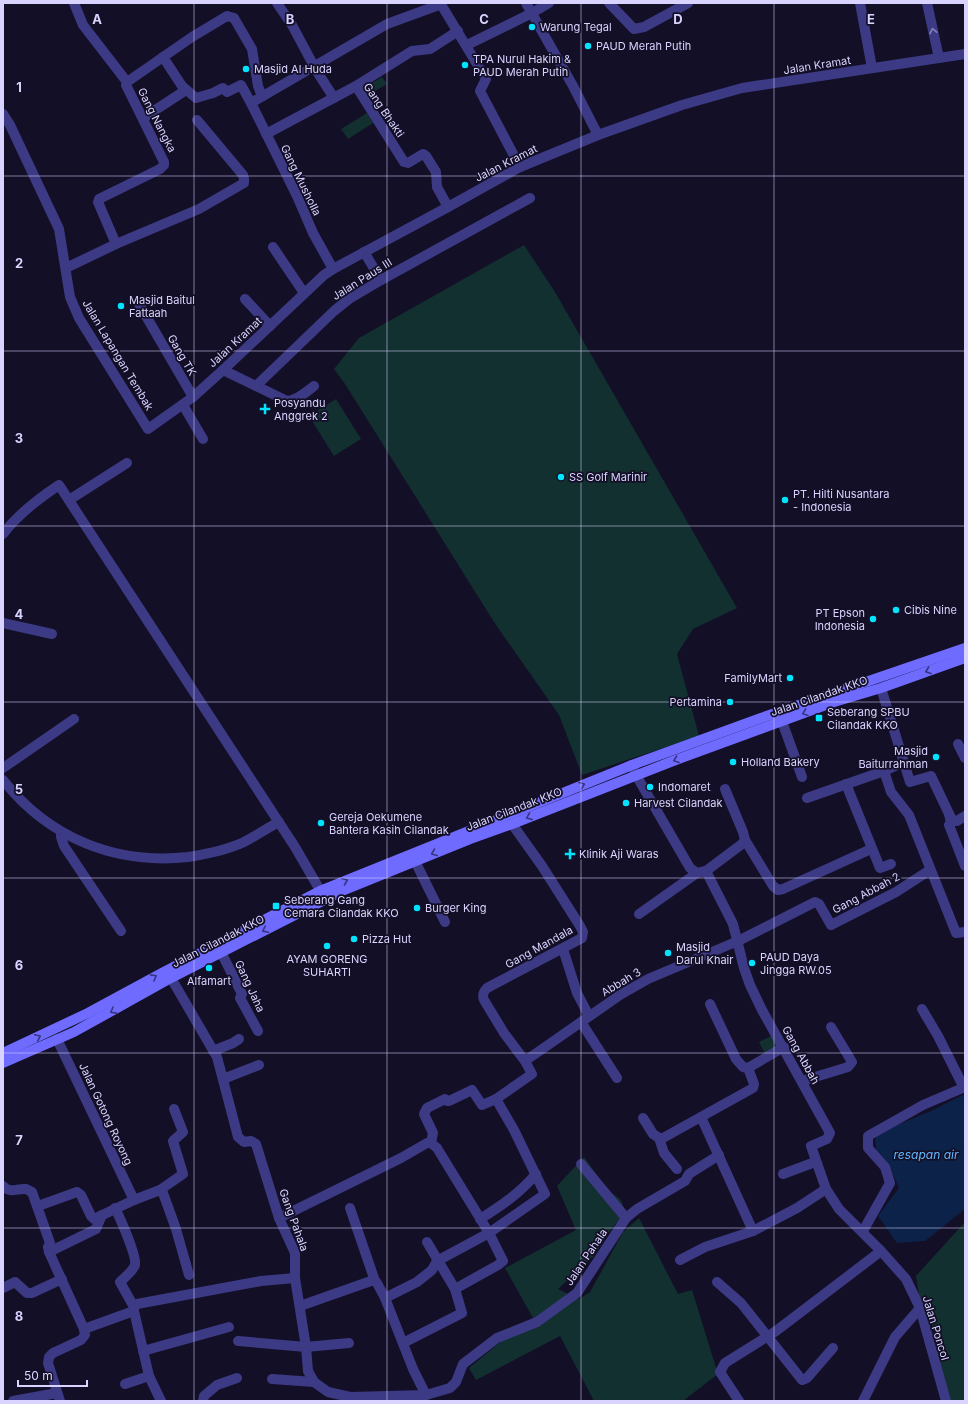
<svg xmlns="http://www.w3.org/2000/svg" width="968" height="1404" viewBox="0 0 968 1404" font-family="Inter,sans-serif">
	<style>
		.green { fill: #12302f }
		.water { fill: #0c2248 }
		.lines { fill: none; stroke-linecap: round; stroke-linejoin: round }
		.street { stroke: #3d3a85; stroke-width: 10 }
		.secondary { stroke: #6f6bff; stroke-width: 10 }
		.oneway { stroke: #837fbc }
		.oneway2 { stroke: #38347d }
		.grid { fill: none; stroke: #d9d4ff; stroke-width: 1; stroke-opacity: 0.55 }
		.poi-dot { fill: #00e5ff; stroke: #130f26; stroke-width: 1.5 }
		.labels { text-anchor: middle; dominant-baseline: central; stroke-width: 3.5; stroke-linejoin: round; paint-order: stroke }
		.poi-label { font-size: 11px; fill: #d9d4ff; stroke: #130f26; text-anchor: start }
		.street-label { font-size: 11px; fill: #d9d4ff; stroke: #130f26 }
		.water-label { font-size: 12px; font-style: italic; fill: #62b6ff; stroke: #130f26 }
		.grid-label { font-size: 13px; text-anchor: middle; font-weight: bold; fill: #d9d4ff; stroke: #130f26; stroke-width: 3.5; stroke-linejoin: round; paint-order: stroke }
	</style>
	<rect width="100%" height="100%" fill="#130f26"/>
	<g class="green">
		<path d="M 382,77 L 387,84 L 370,94 L 365,87 Z"/>
		<path d="M 367,113 L 373,123 L 348,139 L 341,129 Z"/>
		<path d="M 524,245 L 555,292 L 737,608 L 693,629 L 677,654 L 699,736 L 582,775 L 559,715 L 494,622 L 345,384 L 334,369 L 359,338 Z"/>
		<path d="M 336,399 L 361,439 L 334,456 L 309,416 Z"/>
		<path d="M 775,1034 L 783,1050 L 767,1058 L 759,1042 Z"/>
		<path d="M 584,1157 L 608,1190 L 621,1200 L 625,1212 L 610,1231 L 594,1256 L 558,1289 L 579,1299 L 590,1292 L 623,1232 L 639,1218 L 678,1294 L 692,1290 L 718,1374 L 683,1401 L 594,1401 L 560,1336 L 476,1380 L 469,1368 L 504,1339 L 538,1327 L 505,1268 L 576,1230 L 557,1186 Z"/>
		<path d="M 965,1222 L 965,1401 L 951,1401 L 940,1372 L 933,1327 L 920,1301 L 916,1276 Z"/>
	</g>
	<path class="water" d="M 965,1094 L 965,1209 L 925,1241 L 897,1243 L 878,1216 L 899,1188 L 888,1163 L 876,1149 L 875,1134 L 931,1111 Z"/>
	<g class="lines">
		<g class="street">
			<path d="M 74,3 L 83,25 L 127,82"/>
			<path d="M 277,3 L 292,25 L 316,70 L 334,98"/>
			<path d="M 526,3 L 573,86 L 598,135"/>
			<path d="M 609,3 L 634,29 L 644,27 L 688,3"/>
			<path d="M 860,3 L 872,68"/>
			<path d="M 927,3 L 939,58"/>
			<path d="M 467,45 L 532,13 L 549,3"/>
			<path d="M 163,57 L 182,86 L 196,98 L 213,93 L 223,88 L 227,92 L 241,85 L 251,103"/>
			<path d="M 356,86 L 412,51 L 430,49 L 458,31"/>
			<path d="M 3,114 L 10,125 L 59,229 L 70,297 L 79,318 L 148,429 L 193,397 L 223,370 L 324,275 L 333,269 L 448,207 L 520,167 L 598,135 L 682,105 L 742,88 L 965,54"/>
			<path d="M 143,118 L 186,90"/>
			<path d="M 266,134 L 356,86 L 404,162 L 408,163 L 423,154 L 426,156 L 436,172 L 437,187 L 448,207"/>
			<path d="M 116,244 L 98,202 L 99,199 L 160,169 L 164,165 L 164,162 L 128,89 L 126,85 L 127,82 L 192,37 L 227,16 L 234,18 L 252,49 L 258,86 L 262,96"/>
			<path d="M 273,247 L 304,293"/>
			<path d="M 364,252 L 381,280"/>
			<path d="M 66,268 L 116,244 L 199,209 L 244,183 L 244,179 L 243,175 L 197,120"/>
			<path d="M 333,269 L 313,233 L 297,196 L 251,103 L 387,24 L 439,5 L 442,6 L 486,79 L 480,91 L 520,167"/>
			<path d="M 245,299 L 270,326"/>
			<path d="M 139,304 L 193,397"/>
			<path d="M 223,370 L 256,386 L 334,311 L 349,299 L 381,280 L 530,198"/>
			<path d="M 256,386 L 287,401 C 297,401 306,392 314,386"/>
			<path d="M 183,405 L 203,439"/>
			<path d="M 69,500 L 127,463"/>
			<path d="M 3,534 C 18,514 38,499 59,485 L 295,847 L 324,897"/>
			<path d="M 3,623 L 52,634"/>
			<path d="M 881,688 L 910,782 L 931,776 L 952,820 L 957,821 L 965,816"/>
			<path d="M 779,713 L 802,777"/>
			<path d="M 958,744 L 965,758"/>
			<path d="M 904,762 L 884,771 L 891,792 L 909,815 L 956,933 L 965,932"/>
			<path d="M 632,765 L 636,775 L 690,868 L 697,873 L 706,871 L 733,924 L 744,968 L 750,985 L 762,1010 L 830,1133 L 827,1139 L 811,1146 L 826,1189 L 839,1209 L 881,1251 L 906,1279 L 920,1308 L 946,1401"/>
			<path d="M 3,768 L 74,719"/>
			<path d="M 3,780 C 49,838 115,865 188,857 C 207,854 227,850 244,842 C 256,836 267,828 279,822"/>
			<path d="M 846,784 L 880,868 L 891,864"/>
			<path d="M 807,798 L 884,771"/>
			<path d="M 949,814 L 951,823 L 949,825 L 965,866"/>
			<path d="M 61,832 L 61,837 L 64,846 L 121,931"/>
			<path d="M 745,840 L 773,886 L 778,890 L 783,889 L 871,849"/>
			<path d="M 415,861 L 445,922"/>
			<path d="M 706,871 L 742,844 L 745,840 L 743,832 L 725,789"/>
			<path d="M 639,914 L 697,873"/>
			<path d="M 563,949 L 577,993 L 589,1016"/>
			<path d="M 221,952 L 242,994 L 240,998 L 258,1031"/>
			<path d="M 171,978 L 217,1057 L 238,1137 L 244,1142 L 251,1141 L 256,1144 L 279,1218 L 295,1253 L 295,1278 L 306,1347 L 308,1371 L 314,1382 L 328,1392 L 350,1397 L 426,1395 L 450,1388 L 456,1382 L 463,1364 L 497,1338 L 537,1322 L 577,1293 L 626,1218 L 637,1209 L 685,1181 L 689,1174 L 719,1155"/>
			<path d="M 710,1004 L 736,1059 L 743,1067 L 748,1068"/>
			<path d="M 922,1009 L 938,1036 L 964,1088"/>
			<path d="M 581,1022 L 617,1078"/>
			<path d="M 57,1039 L 134,1200"/>
			<path d="M 213,1051 L 233,1043 L 239,1039"/>
			<path d="M 525,1061 L 620,995 L 648,979 L 738,941 L 815,902 L 819,904 L 831,925 L 896,892 L 930,870"/>
			<path d="M 223,1079 L 259,1065"/>
			<path d="M 802,1081 L 848,1067 L 852,1062 L 831,1027"/>
			<path d="M 447,1101 L 449,1101 L 472,1090 L 482,1105 L 496,1099 L 532,1074 L 525,1061 L 504,1033 L 484,1000 C 482,995 483,992 487,988 L 582,938 L 583,932 L 580,926 L 542,866 L 512,824"/>
			<path d="M 701,1117 L 753,1231"/>
			<path d="M 643,1118 L 653,1134 L 659,1138 L 664,1153 L 677,1169"/>
			<path d="M 659,1138 L 663,1138 L 753,1088 L 754,1084 L 748,1068 L 784,1047"/>
			<path d="M 431,1143 L 437,1148 L 489,1233 L 503,1261 L 498,1265 L 455,1289"/>
			<path d="M 431,1143 L 433,1133 L 424,1114 L 427,1108 L 445,1099"/>
			<path d="M 581,1164 L 626,1218"/>
			<path d="M 783,1174 L 815,1162"/>
			<path d="M 3,1186 C 10,1194 17,1188 26,1189 C 28,1190 30,1191 32,1192 L 50,1243 L 48,1247 L 49,1252 L 84,1329 L 85,1335 L 81,1340 L 53,1353 L 49,1357 L 48,1363 L 60,1401"/>
			<path d="M 160,1190 L 183,1174 L 173,1141 L 183,1132 L 174,1109"/>
			<path d="M 38,1206 L 77,1192 L 81,1195 L 91,1216 L 94,1219 L 96,1218 L 134,1200 L 160,1190 L 163,1193 L 176,1229 L 189,1275"/>
			<path d="M 115,1208 C 120,1218 137,1256 135,1265 C 133,1271 125,1277 120,1282 L 134,1307"/>
			<path d="M 350,1208 L 375,1281"/>
			<path d="M 279,1218 L 401,1158 L 427,1143 L 431,1143"/>
			<path d="M 480,1219 C 501,1206 520,1193 536,1174"/>
			<path d="M 863,1231 L 890,1183 L 885,1167 L 868,1148 L 868,1136 L 923,1105 L 965,1087"/>
			<path d="M 49,1252 L 96,1229 L 102,1215"/>
			<path d="M 680,1260 L 705,1247 L 753,1231 L 797,1208 L 826,1189"/>
			<path d="M 717,1282 L 741,1303 L 802,1380 L 807,1378 L 833,1348"/>
			<path d="M 3,1288 L 15,1282 L 27,1293 L 32,1293 L 62,1279"/>
			<path d="M 385,1298 L 417,1282 L 432,1270 L 437,1261 L 489,1233 L 545,1194 L 514,1130 L 496,1099"/>
			<path d="M 300,1306 L 371,1281 L 375,1281 L 377,1283 L 385,1298 L 413,1369 L 426,1395"/>
			<path d="M 134,1311 L 149,1376 L 161,1401"/>
			<path d="M 84,1329 L 131,1312 L 134,1311 L 134,1307 L 137,1304 L 261,1281 L 295,1278"/>
			<path d="M 238,1341 L 306,1347 L 349,1343"/>
			<path d="M 403,1343 L 462,1313 L 455,1289 L 427,1242"/>
			<path d="M 143,1351 L 229,1327"/>
			<path d="M 272,1379 L 314,1382"/>
			<path d="M 125,1384 L 149,1376"/>
			<path d="M 13,1401 L 57,1393"/>
			<path d="M 203,1401 L 204,1396 L 217,1385 L 237,1378"/>
			<path d="M 739,1401 L 720,1372 L 725,1363 L 776,1331 L 881,1251"/>
			<path d="M 863,1401 L 895,1337 L 920,1308"/>
		</g>
		<g class="secondary">
			<path d="M 3,1053 L 88,1013 L 162,973 L 320,891 L 632,765 L 761,718 L 965,648"/>
			<path d="M 3,1063 L 74,1032 L 171,978 L 344,890 L 470,839 L 512,824 L 673,761 L 834,702 L 881,688 L 965,658"/>
		</g>
	</g>
	<defs><path id="oneway-chevron" d="M-2-3.5L2.5 0L-2 3.5" fill="none" stroke-width="1.6" stroke-linecap="round" stroke-linejoin="round"/></defs>
	<use class="oneway" href="#oneway-chevron" transform="translate(933 31) rotate(-102)"/>
	<g class="oneway2">
		<use href="#oneway-chevron" transform="translate(928 671) rotate(160)"/>
		<use href="#oneway-chevron" transform="translate(805 713) rotate(160)"/>
		<use href="#oneway-chevron" transform="translate(676 760) rotate(160)"/>
		<use href="#oneway-chevron" transform="translate(582 785) rotate(-22)"/>
		<use href="#oneway-chevron" transform="translate(529 817) rotate(158)"/>
		<use href="#oneway-chevron" transform="translate(434 853) rotate(158)"/>
		<use href="#oneway-chevron" transform="translate(345 881) rotate(-22)"/>
		<use href="#oneway-chevron" transform="translate(265 930) rotate(154)"/>
		<use href="#oneway-chevron" transform="translate(154 977) rotate(-29)"/>
		<use href="#oneway-chevron" transform="translate(113 1011) rotate(151)"/>
		<use href="#oneway-chevron" transform="translate(38 1037) rotate(-25)"/>
	</g>
	<path class="grid" d="M 194,3 L 194,1401M 387,3 L 387,1401M 581,3 L 581,1401M 774,3 L 774,1401M 3,176 L 965,176M 3,351 L 965,351M 3,526 L 965,526M 3,702 L 965,702M 3,878 L 965,878M 3,1053 L 965,1053M 3,1228 L 965,1228"/>
	<g class="poi-dot">
		<circle cx="532" cy="27" r="4"/>
		<circle cx="588" cy="46" r="4"/>
		<circle cx="465" cy="65" r="4"/>
		<circle cx="246" cy="69" r="4"/>
		<circle cx="121" cy="306" r="4"/>
		<path d="M263 403h4v4h4v4h-4v4h-4v-4h-4v-4h4z"/>
		<circle cx="561" cy="477" r="4"/>
		<circle cx="785" cy="500" r="4"/>
		<circle cx="896" cy="610" r="4"/>
		<circle cx="873" cy="619" r="4"/>
		<circle cx="790" cy="678" r="4"/>
		<circle cx="730" cy="702" r="4"/>
		<rect x="815" y="714" width="8" height="8" rx="2"/>
		<circle cx="936" cy="757" r="4"/>
		<circle cx="733" cy="762" r="4"/>
		<circle cx="650" cy="787" r="4"/>
		<circle cx="626" cy="803" r="4"/>
		<circle cx="321" cy="823" r="4"/>
		<path d="M568 848h4v4h4v4h-4v4h-4v-4h-4v-4h4z"/>
		<rect x="272" y="902" width="8" height="8" rx="2"/>
		<circle cx="417" cy="908" r="4"/>
		<circle cx="354" cy="939" r="4"/>
		<circle cx="327" cy="946" r="4"/>
		<circle cx="668" cy="953" r="4"/>
		<circle cx="752" cy="963" r="4"/>
		<circle cx="209" cy="968" r="4"/>
	</g>
	<g class="labels">
		<g class="poi-label">
			<text x="540" y="27">Warung Tegal</text>
			<text x="596" y="46">PAUD Merah Putih</text>
			<text x="473" y="59">TPA Nurul Hakim &amp;<tspan x="473" dy="13">PAUD Merah Putih</tspan></text>
			<text x="254" y="69">Masjid Al Huda</text>
			<text x="129" y="300">Masjid Baitul<tspan x="129" dy="13">Fattaah</tspan></text>
			<text x="274" y="403">Posyandu<tspan x="274" dy="13">Anggrek 2</tspan></text>
			<text x="569" y="477">SS Golf Marinir</text>
			<text x="793" y="494">PT. Hilti Nusantara<tspan x="793" dy="13">- Indonesia</tspan></text>
			<text x="904" y="610">Cibis Nine</text>
			<text x="865" y="613" text-anchor="end">PT Epson<tspan x="865" dy="13">Indonesia</tspan></text>
			<text x="782" y="678" text-anchor="end">FamilyMart</text>
			<text x="722" y="702" text-anchor="end">Pertamina</text>
			<text x="827" y="712">Seberang SPBU<tspan x="827" dy="13">Cilandak KKO</tspan></text>
			<text x="928" y="751" text-anchor="end">Masjid<tspan x="928" dy="13">Baiturrahman</tspan></text>
			<text x="741" y="762">Holland Bakery</text>
			<text x="658" y="787">Indomaret</text>
			<text x="634" y="803">Harvest Cilandak</text>
			<text x="329" y="817">Gereja Oekumene<tspan x="329" dy="13">Bahtera Kasih Cilandak</tspan></text>
			<text x="579" y="854">Klinik Aji Waras</text>
			<text x="284" y="900">Seberang Gang<tspan x="284" dy="13">Cemara Cilandak KKO</tspan></text>
			<text x="425" y="908">Burger King</text>
			<text x="362" y="939">Pizza Hut</text>
			<text x="676" y="947">Masjid<tspan x="676" dy="13">Darul Khair</tspan></text>
			<text x="760" y="957">PAUD Daya<tspan x="760" dy="13">Jingga RW.05</tspan></text>
			<text x="327" y="959" text-anchor="middle">AYAM GORENG<tspan x="327" dy="13">SUHARTI</tspan></text>
			<text x="209" y="981" text-anchor="middle">Alfamart</text>
		</g>
		<g class="street-label">
			<text transform="translate(817 65) rotate(-9)">Jalan Kramat</text>
			<text transform="translate(384 110) rotate(56)">Gang Bhakti</text>
			<text transform="translate(157 120) rotate(63)">Gang Nangka</text>
			<text transform="translate(506 163) rotate(-27)">Jalan Kramat</text>
			<text transform="translate(301 180) rotate(64)">Gang Musholla</text>
			<text transform="translate(362 279) rotate(-32)">Jalan Paus III</text>
			<text transform="translate(235 342) rotate(-43)">Jalan Kramat</text>
			<text transform="translate(118 355) rotate(59)">Jalan Lapangan Tembak</text>
			<text transform="translate(182 355) rotate(60)">Gang TK</text>
			<text transform="translate(819 696) rotate(-19)">Jalan Cilandak KKO</text>
			<text transform="translate(514 809) rotate(-21)">Jalan Cilandak KKO</text>
			<text transform="translate(866 893) rotate(-28)">Gang Abbah 2</text>
			<text transform="translate(218 941) rotate(-27)">Jalan Cilandak KKO</text>
			<text transform="translate(539 947) rotate(-29)">Gang Mandala</text>
			<text transform="translate(621 982) rotate(-31)">Abbah 3</text>
			<text transform="translate(250 986) rotate(65)">Gang Jaha</text>
			<text transform="translate(801 1055) rotate(61)">Gang Abbah</text>
			<text transform="translate(106 1114) rotate(65)">Jalan Gotong Royong</text>
			<text transform="translate(294 1220) rotate(70)">Gang Pahala</text>
			<text transform="translate(586 1257) rotate(-56)">Jalan Pahala</text>
			<text transform="translate(936 1328) rotate(73)">Jalan Poncol</text>
		</g>
		<g class="water-label">
			<text x="926" y="1154">resapan air</text>
		</g>
	</g>
	<g class="grid-label">
		<text x="97" y="24">A</text>
		<text x="290" y="24">B</text>
		<text x="484" y="24">C</text>
		<text x="678" y="24">D</text>
		<text x="871" y="24">E</text>
		<text x="19" y="92">1</text>
		<text x="19" y="268">2</text>
		<text x="19" y="443">3</text>
		<text x="19" y="619">4</text>
		<text x="19" y="794">5</text>
		<text x="19" y="970">6</text>
		<text x="19" y="1145">7</text>
		<text x="19" y="1321">8</text>
	</g>
	<rect width="968" height="1404" fill="none" stroke="#d9d4ff" stroke-width="8"/>
	<path d="M18 1380v6h69v-6" fill="none" stroke="#d9d4ff" stroke-width="2"/>
	<text x="24" y="1380" font-size="12" fill="#d9d4ff" stroke="#130f26" stroke-width="3" paint-order="stroke">50 m</text>
</svg>
